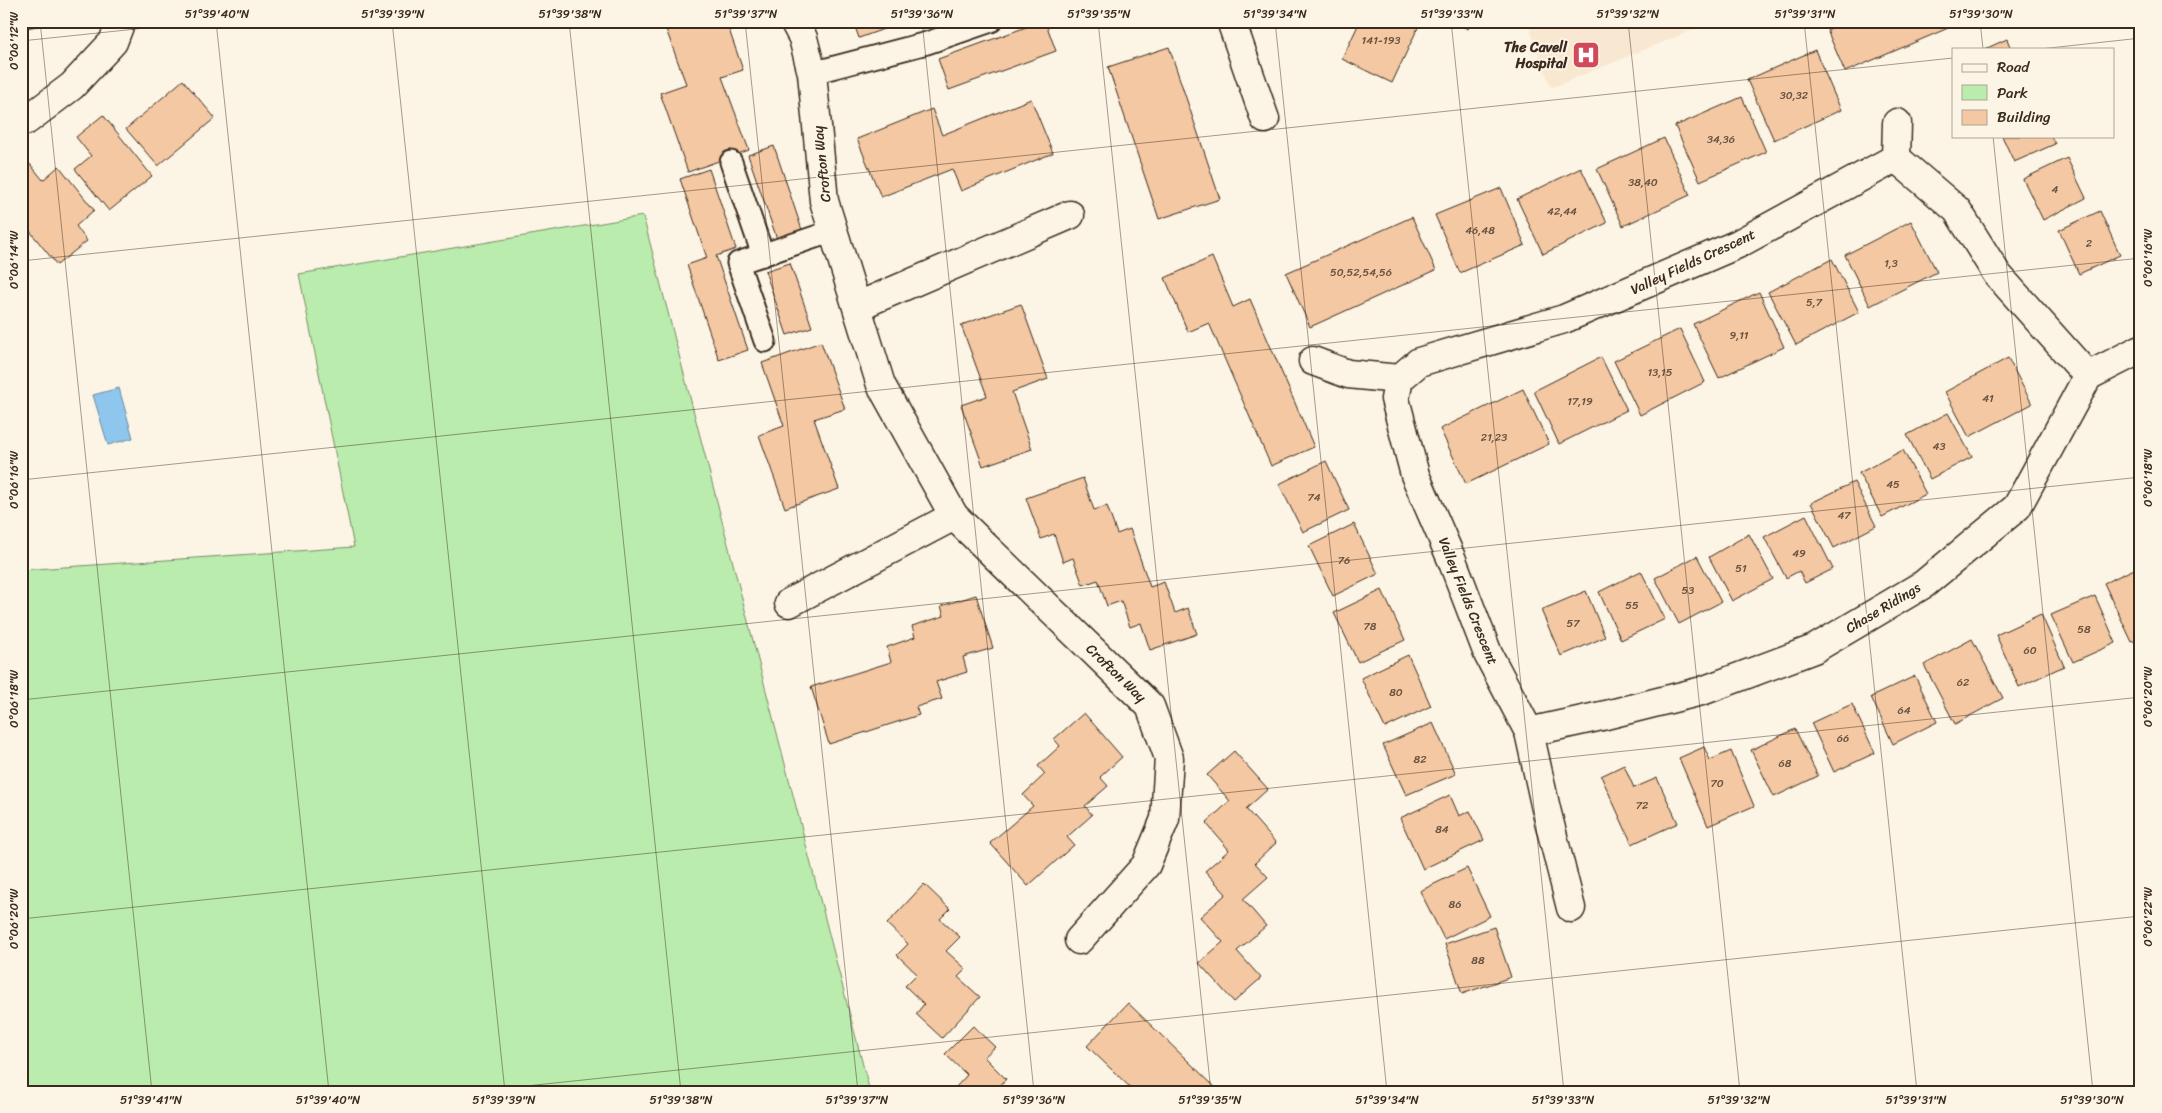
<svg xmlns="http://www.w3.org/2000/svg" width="2162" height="1113" viewBox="0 0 2162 1113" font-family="Sriracha,sans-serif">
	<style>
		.built { fill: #f9e8d1 }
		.green { fill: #b9ecad; stroke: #7a8b66 }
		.water { fill: #8ec6ed; stroke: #6d889a }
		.building { fill: #f3c8a2; stroke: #3b2a1e }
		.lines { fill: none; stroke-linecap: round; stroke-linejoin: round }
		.lane-casing { stroke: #3b2a1e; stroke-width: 25 }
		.street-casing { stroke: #3b2a1e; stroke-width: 31 }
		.lane { stroke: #fcf5e5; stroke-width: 21 }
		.street { stroke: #fcf5e5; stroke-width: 28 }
		.ticks { fill: none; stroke: #3b2a1e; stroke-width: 1; stroke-opacity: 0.45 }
		.labels { text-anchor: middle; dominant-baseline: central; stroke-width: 4; stroke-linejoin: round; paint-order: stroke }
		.number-label { font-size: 11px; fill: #69523f }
		.poi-label { font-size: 14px; font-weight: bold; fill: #3b2a1e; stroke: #fcf5e5; text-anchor: end }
		.street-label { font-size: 14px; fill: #3b2a1e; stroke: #fcf5e5 }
		.neatline { fill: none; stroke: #3b2a1e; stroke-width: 2 }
		.ticks-label { font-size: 12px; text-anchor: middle; fill: #3b2a1e }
	</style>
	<rect width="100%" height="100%" fill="#fcf5e5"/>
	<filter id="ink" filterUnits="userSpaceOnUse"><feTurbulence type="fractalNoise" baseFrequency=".02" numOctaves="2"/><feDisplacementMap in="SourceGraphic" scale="10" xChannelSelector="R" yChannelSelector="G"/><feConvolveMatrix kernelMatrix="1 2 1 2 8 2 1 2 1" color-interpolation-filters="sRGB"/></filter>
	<g filter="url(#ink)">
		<path class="built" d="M 1527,21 L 1715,21 L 1551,88 Z"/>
		<path class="green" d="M 643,216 L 870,1092 L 21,1092 L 21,570 L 354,547 L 299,274 Z"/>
		<path class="water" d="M 119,388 L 133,438 L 108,445 L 93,395 Z"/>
		<g class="building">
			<path d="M 21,21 L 59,21 L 59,22 L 21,29 Z"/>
			<path d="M 663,21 L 726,21 L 743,70 L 722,77 L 749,150 L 688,172 L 660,93 L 686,84 Z"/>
			<path d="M 853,21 L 906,21 L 859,38 Z"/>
			<path d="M 1043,21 L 1045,21 L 1056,51 L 949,90 L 938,59 Z"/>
			<path d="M 1360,21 L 1421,21 L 1392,83 L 1342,59 Z"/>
			<path d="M 1452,21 L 1472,21 L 1468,29 Z"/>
			<path d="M 1846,21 L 1951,21 L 1953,26 L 1845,72 L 1827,30 Z"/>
			<path d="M 2007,39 L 2011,49 L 1985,49 Z"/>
			<path d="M 1169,47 L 1220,199 L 1159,219 L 1108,67 Z"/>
			<path d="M 1815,50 L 1841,110 L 1774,140 L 1747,80 Z"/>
			<path d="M 183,80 L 215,118 L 158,166 L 126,129 Z"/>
			<path d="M 1742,97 L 1766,152 L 1700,181 L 1675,126 Z"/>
			<path d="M 1031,99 L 1053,153 L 961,191 L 952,169 L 881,197 L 857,139 L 932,109 L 942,135 Z"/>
			<path d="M 103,115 L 152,176 L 109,211 L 75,169 L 91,156 L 76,137 Z"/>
			<path d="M 2002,136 L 2051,136 L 2055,144 L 2014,162 Z"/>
			<path d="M 1664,138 L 1690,195 L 1623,226 L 1597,169 Z"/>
			<path d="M 774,146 L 802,230 L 777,239 L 748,155 Z"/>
			<path d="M 2067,158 L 2086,198 L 2043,220 L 2023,179 Z"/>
			<path d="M 30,164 L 43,180 L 59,166 L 94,210 L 76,226 L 87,241 L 57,265 L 21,220 L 21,171 Z"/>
			<path d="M 1581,168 L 1607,223 L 1543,254 L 1517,199 Z"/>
			<path d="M 709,169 L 736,249 L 716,256 L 748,350 L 719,360 L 687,265 L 707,258 L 680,179 Z"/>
			<path d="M 1501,188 L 1525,245 L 1460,273 L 1435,215 Z"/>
			<path d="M 2100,211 L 2120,255 L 2079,274 L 2059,230 Z"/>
			<path d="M 1412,217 L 1436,270 L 1310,327 L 1286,273 Z"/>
			<path d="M 1911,221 L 1937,272 L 1870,306 L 1845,255 Z"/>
			<path d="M 1212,257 L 1233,307 L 1250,299 L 1314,447 L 1271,466 L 1209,323 L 1188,332 L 1165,278 Z"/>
			<path d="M 1832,259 L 1859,312 L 1796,345 L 1768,292 Z"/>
			<path d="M 790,263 L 812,327 L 787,335 L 765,271 Z"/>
			<path d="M 1759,292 L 1784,347 L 1719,378 L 1693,324 Z"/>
			<path d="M 1021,304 L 1048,379 L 1012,392 L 1032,449 L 983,466 L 961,405 L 987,396 L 961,325 Z"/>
			<path d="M 1680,329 L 1705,382 L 1640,415 L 1614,361 Z"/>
			<path d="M 821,342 L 845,409 L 814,419 L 839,489 L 785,508 L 759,435 L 784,426 L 762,363 Z"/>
			<path d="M 1601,357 L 1627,410 L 1559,444 L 1534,391 Z"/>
			<path d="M 2008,358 L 2032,404 L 1969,437 L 1945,392 Z"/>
			<path d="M 1523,389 L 1549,444 L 1466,484 L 1440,429 Z"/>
			<path d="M 1948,413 L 1972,457 L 1930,479 L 1907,435 Z"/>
			<path d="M 1903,450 L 1926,494 L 1882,517 L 1859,473 Z"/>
			<path d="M 1326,461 L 1349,510 L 1303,532 L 1279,484 Z"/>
			<path d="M 1083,478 L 1094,510 L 1107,506 L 1117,534 L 1130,529 L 1150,587 L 1164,582 L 1175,613 L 1188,608 L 1197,634 L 1150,650 L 1141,623 L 1130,627 L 1121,601 L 1107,606 L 1098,580 L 1083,585 L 1073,558 L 1063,562 L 1054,534 L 1041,539 L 1026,498 Z"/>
			<path d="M 1854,482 L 1876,526 L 1834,548 L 1811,503 Z"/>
			<path d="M 1806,515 L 1833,569 L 1805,583 L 1799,571 L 1786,578 L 1764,537 Z"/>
			<path d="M 1354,524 L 1378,574 L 1333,596 L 1309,546 Z"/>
			<path d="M 1749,534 L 1773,579 L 1732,601 L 1709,557 Z"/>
			<path d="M 1697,556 L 1721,602 L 1679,624 L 1655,578 Z"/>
			<path d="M 2141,566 L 2141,638 L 2132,642 L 2104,583 Z"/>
			<path d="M 1641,571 L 1665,619 L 1621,640 L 1599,592 Z"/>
			<path d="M 1382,590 L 1405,640 L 1358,662 L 1334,613 Z"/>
			<path d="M 1586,591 L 1605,637 L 1561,656 L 1541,610 Z"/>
			<path d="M 976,595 L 993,648 L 963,657 L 967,672 L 936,682 L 942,699 L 916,707 L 919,715 L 829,744 L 811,687 L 891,662 L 887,647 L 915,637 L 912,626 L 944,616 L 941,606 Z"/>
			<path d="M 2095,596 L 2116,643 L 2073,662 L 2051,615 Z"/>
			<path d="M 2041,614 L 2064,666 L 2019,687 L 1996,635 Z"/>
			<path d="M 1972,639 L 2003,698 L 1955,724 L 1924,665 Z"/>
			<path d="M 1408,655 L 1431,706 L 1385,728 L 1361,678 Z"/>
			<path d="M 1915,676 L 1937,722 L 1893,744 L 1871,697 Z"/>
			<path d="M 1852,704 L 1875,753 L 1834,772 L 1811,723 Z"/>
			<path d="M 1084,713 L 1122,757 L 1100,777 L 1108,786 L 1085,806 L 1092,815 L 1067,837 L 1074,845 L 1028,886 L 990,843 L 1033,806 L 1023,795 L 1045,774 L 1038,766 L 1060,746 L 1054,739 Z"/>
			<path d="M 1433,723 L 1456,774 L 1406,795 L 1383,745 Z"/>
			<path d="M 1795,729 L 1818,776 L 1774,797 L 1751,750 Z"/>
			<path d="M 1704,747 L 1710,760 L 1731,751 L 1754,806 L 1708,826 L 1679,758 Z"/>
			<path d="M 1234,751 L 1268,789 L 1246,809 L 1276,843 L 1255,863 L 1268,877 L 1243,899 L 1266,926 L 1237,951 L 1261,978 L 1234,1002 L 1199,963 L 1223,942 L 1200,917 L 1226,894 L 1205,871 L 1229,850 L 1206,823 L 1230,801 L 1207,775 Z"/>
			<path d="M 1624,765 L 1634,788 L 1657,778 L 1678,823 L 1632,844 L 1601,776 Z"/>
			<path d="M 1450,795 L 1459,816 L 1470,811 L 1484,840 L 1423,869 L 1400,818 Z"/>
			<path d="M 1467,868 L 1490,916 L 1444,939 L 1420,891 Z"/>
			<path d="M 924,884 L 950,909 L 940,919 L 960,937 L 946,951 L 966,969 L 958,977 L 980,997 L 942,1038 L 916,1014 L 924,1004 L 905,986 L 917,974 L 897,955 L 908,944 L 887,924 Z"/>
			<path d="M 1494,927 L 1511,977 L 1462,994 L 1445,944 Z"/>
			<path d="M 1128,1003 L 1218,1090 L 1216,1092 L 1135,1092 L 1087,1046 Z"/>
			<path d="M 973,1026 L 995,1047 L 984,1057 L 1006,1079 L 998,1088 L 1002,1092 L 957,1092 L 954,1089 L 967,1075 L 945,1054 Z"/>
		</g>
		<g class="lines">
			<g class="lane-casing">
				<g id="lane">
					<path d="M 812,73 L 927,43 L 991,21"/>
					<path d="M 731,162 L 763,255"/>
					<path d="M 765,341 L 738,263 L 833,231"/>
				</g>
			</g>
			<g class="street-casing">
				<g id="street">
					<path d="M 794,21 L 803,38 L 812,73 L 824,201 L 881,385 L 954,516 L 1150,706 L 1169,758 L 1165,819 L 1146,865 L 1079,940"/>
					<path d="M 1231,21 L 1265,119"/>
					<path d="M 21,122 L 27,120 L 72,86 L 113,42 L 121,21"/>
					<path d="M 1896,158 L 1897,123"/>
					<path d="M 858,306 L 1070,215"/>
					<path d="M 1313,361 L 1348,374 L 1399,379"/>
					<path d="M 789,603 L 954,516"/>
					<path d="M 1529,732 L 1606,715 L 1702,691 L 1814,649 L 1924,584 L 2017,507 L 2088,376 L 2141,349"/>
					<path d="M 1571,908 L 1546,809 L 1529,732 L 1488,654 L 1452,560 L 1415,475 L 1395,399 L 1399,379 L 1419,362 L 1564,319 L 1738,244 L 1896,158 L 1957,210 L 1997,274 L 2088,376"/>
				</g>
			</g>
			<use href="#lane" class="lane"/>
			<use href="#street" class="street"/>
		</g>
	</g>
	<path class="ticks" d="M 40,21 L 152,1092M 216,21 L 329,1092M 392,21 L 505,1092M 569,21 L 681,1092M 745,21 L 858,1092M 922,21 L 1034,1092M 1098,21 L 1211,1092M 1275,21 L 1387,1092M 1451,21 L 1564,1092M 1628,21 L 1740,1092M 1804,21 L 1917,1092M 1980,21 L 1983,49M 21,41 L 213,21M 2040,49 L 2141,38M 1993,136 L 2093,1092M 21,261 L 1953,58M 21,480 L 2141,258M 21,700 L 2141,477M 21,919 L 2141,697M 469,1092 L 2141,916"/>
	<defs>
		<g id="hospital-square" transform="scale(1.4375)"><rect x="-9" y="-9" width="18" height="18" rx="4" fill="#d1495b" stroke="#fcf5e5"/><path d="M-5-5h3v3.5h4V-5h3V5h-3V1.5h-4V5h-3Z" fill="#fff"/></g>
	</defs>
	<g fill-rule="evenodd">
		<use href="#hospital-square" x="1586" y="55"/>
	</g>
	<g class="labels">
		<g class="number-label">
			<text x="1381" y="40">141-193</text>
			<text x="1794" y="95">30,32</text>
			<text x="1721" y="139">34,36</text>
			<text x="1643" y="182">38,40</text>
			<text x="2055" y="189">4</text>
			<text x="1562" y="211">42,44</text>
			<text x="1480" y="230">46,48</text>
			<text x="2089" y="243">2</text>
			<text x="1891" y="263">1,3</text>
			<text x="1361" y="272">50,52,54,56</text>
			<text x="1814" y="302">5,7</text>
			<text x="1739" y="335">9,11</text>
			<text x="1660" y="372">13,15</text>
			<text x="1988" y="398">41</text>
			<text x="1580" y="401">17,19</text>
			<text x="1494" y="437">21,23</text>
			<text x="1939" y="446">43</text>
			<text x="1893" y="484">45</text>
			<text x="1314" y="497">74</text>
			<text x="1844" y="515">47</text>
			<text x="1799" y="553">49</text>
			<text x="1344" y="560">76</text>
			<text x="1741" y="568">51</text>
			<text x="1688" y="590">53</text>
			<text x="1632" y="605">55</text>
			<text x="1573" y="623">57</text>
			<text x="1370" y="626">78</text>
			<text x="2084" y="629">58</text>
			<text x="2030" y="650">60</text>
			<text x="1963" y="682">62</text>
			<text x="1396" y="692">80</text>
			<text x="1904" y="710">64</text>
			<text x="1843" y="738">66</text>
			<text x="1420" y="759">82</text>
			<text x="1785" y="763">68</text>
			<text x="1717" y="783">70</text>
			<text x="1642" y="805">72</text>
			<text x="1442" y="829">84</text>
			<text x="1455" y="904">86</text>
			<text x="1478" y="960">88</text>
		</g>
		<g class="poi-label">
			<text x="1567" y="47">The Cavell<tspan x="1567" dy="16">Hospital</tspan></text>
		</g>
		<g class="street-label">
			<text transform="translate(822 164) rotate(-96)">Crofton Way</text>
			<text transform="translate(1693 262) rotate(-25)">Valley Fields Crescent</text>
			<text transform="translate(1468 601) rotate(68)">Valley Fields Crescent</text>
			<text transform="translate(1883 608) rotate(-31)">Chase Ridings</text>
			<text transform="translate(1116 673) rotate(44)">Crofton Way</text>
		</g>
	</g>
	<rect width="2162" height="1113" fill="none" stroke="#fcf5e5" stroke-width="55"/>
	<rect x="1952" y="48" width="162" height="90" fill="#fcf5e5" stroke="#afa495"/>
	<rect x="1962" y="64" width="25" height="8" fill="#fcf5e5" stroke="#afa495"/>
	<text x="1997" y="72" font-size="15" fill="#3b2a1e">Road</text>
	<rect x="1962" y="85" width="25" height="15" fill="#b9ecad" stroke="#afa495"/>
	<text x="1997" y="98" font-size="15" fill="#3b2a1e">Park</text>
	<rect x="1962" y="110" width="25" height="15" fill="#f3c8a2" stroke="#afa495"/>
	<text x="1997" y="122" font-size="15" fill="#3b2a1e">Building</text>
	<rect x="28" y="28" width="2106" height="1058" class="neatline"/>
	<g class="ticks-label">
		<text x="217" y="18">51°39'40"N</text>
		<text x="393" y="18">51°39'39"N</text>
		<text x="570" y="18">51°39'38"N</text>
		<text x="746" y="18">51°39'37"N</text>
		<text x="922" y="18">51°39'36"N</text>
		<text x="1099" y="18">51°39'35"N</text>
		<text x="1275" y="18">51°39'34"N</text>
		<text x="1452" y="18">51°39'33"N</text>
		<text x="1628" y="18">51°39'32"N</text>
		<text x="1805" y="18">51°39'31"N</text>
		<text x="1981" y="18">51°39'30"N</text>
		<text transform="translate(14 41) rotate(-90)" y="4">0°06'12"W</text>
		<text transform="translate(2148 258) rotate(-90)" y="4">0°06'16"W</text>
		<text transform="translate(14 260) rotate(-90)" y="4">0°06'14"W</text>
		<text transform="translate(2148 478) rotate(-90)" y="4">0°06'18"W</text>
		<text transform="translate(14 480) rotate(-90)" y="4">0°06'16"W</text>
		<text transform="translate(2148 697) rotate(-90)" y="4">0°06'20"W</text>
		<text transform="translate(14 699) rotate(-90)" y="4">0°06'18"W</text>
		<text transform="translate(2148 917) rotate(-90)" y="4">0°06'22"W</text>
		<text transform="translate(14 919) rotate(-90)" y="4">0°06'20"W</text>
		<text x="151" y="1104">51°39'41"N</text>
		<text x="328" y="1104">51°39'40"N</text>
		<text x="504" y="1104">51°39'39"N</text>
		<text x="681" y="1104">51°39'38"N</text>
		<text x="857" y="1104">51°39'37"N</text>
		<text x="1034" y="1104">51°39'36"N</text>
		<text x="1210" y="1104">51°39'35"N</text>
		<text x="1387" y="1104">51°39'34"N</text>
		<text x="1563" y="1104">51°39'33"N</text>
		<text x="1739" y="1104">51°39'32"N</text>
		<text x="1916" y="1104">51°39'31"N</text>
		<text x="2092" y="1104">51°39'30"N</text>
	</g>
</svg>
